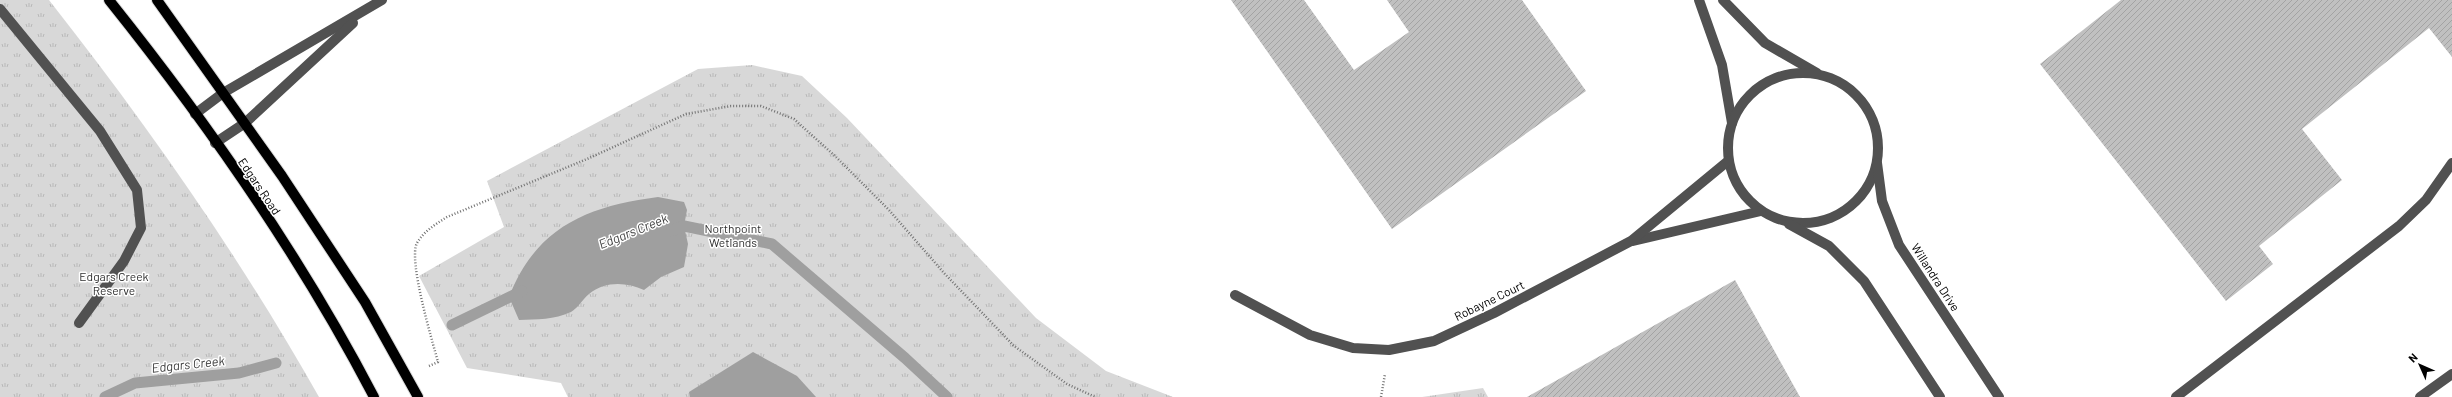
<svg xmlns="http://www.w3.org/2000/svg" width="2452" height="397" viewBox="0 0 2452 397" font-family="Barlow,sans-serif">
	<style>
		.park { fill: url(#park-tufts) }
		.water { fill: #9f9f9f }
		.lines { fill: none; stroke-linecap: round; stroke-linejoin: round }
		.stream { stroke: #9f9f9f; stroke-width: 11 }
		.building { fill: url(#building-hatch) }
		.major-casing { stroke: #dbdbdb; stroke-width: 12 }
		.path { stroke: #737373; stroke-width: 2.5; stroke-dasharray: 1 2; stroke-linecap: butt }
		.minor { stroke: #515151; stroke-width: 10 }
		.major { stroke: #000; stroke-width: 10 }
		.labels { text-anchor: middle; dominant-baseline: central; stroke-width: 3; stroke-linejoin: round; paint-order: stroke }
		.street-label { font-size: 12px; fill: #000; stroke: #fff }
		.park-label { font-size: 12px; fill: #2f2f2f; stroke: #fff }
		.water-label { font-size: 13px; font-style: italic; fill: #404040; stroke: #fff }
	</style>
	<defs>
		<pattern id="park-tufts" width="24" height="20" patternUnits="userSpaceOnUse"><rect width="24" height="20" fill="#d8d8d8"/><path d="M3 7l-1-3M5 7V3M7 7l1-3M15 17l-1-3M17 17v-4M19 17l1-3" fill="none" stroke="#b8b8b8"/></pattern>
		<pattern id="building-hatch" width="6" height="6" patternUnits="userSpaceOnUse"><rect width="6" height="6" fill="#c0c0c0"/><path d="M-1 1l2-2M0 6l6-6M5 7l2-2" fill="none" stroke="#a3a3a3"/></pattern>
	</defs>
	<rect width="100%" height="100%" fill="#fff"/>
	<g class="park">
		<path d="M 0,0 L 49,0 C 148,126 240,257 319,397 L 0,397 Z"/>
		<path d="M 752,65 L 802,76 L 847,118 L 1036,318 L 1106,371 L 1173,397 L 568,397 L 561,383 L 467,368 L 419,276 L 504,227 L 487,181 L 698,69 Z"/>
		<path d="M 1483,388 L 1488,397 L 1422,397 Z"/>
	</g>
	<g class="water">
		<path d="M 658,197 L 684,202 L 687,210 L 684,226 L 688,244 L 684,267 L 661,277 L 644,290 C 626,282 605,281 589,294 C 582,300 578,308 571,312 C 554,320 537,319 519,320 L 509,297 C 536,227 588,206 658,197 Z"/>
		<path d="M 753,352 L 797,376 L 816,397 L 690,397 L 689,392 Z"/>
	</g>
	<g class="lines">
		<g class="stream">
			<path d="M 671,231 L 684,226 L 772,244 L 905,358 L 947,397"/>
			<path d="M 452,325 L 522,291"/>
			<path d="M 105,397 L 135,383 L 239,373 L 276,363"/>
		</g>
	</g>
	<g class="building">
		<path d="M 1231,0 L 1304,0 L 1354,70 L 1409,32 L 1387,0 L 1522,0 L 1586,91 L 1392,229 Z"/>
		<path d="M 2121,0 L 2452,0 L 2452,57 L 2429,28 L 2302,129 L 2342,180 L 2259,246 L 2273,264 L 2226,301 L 2040,64 Z"/>
		<path d="M 1735,280 L 1800,397 L 1527,397 Z"/>
	</g>
	<g class="lines">
		<g class="major-casing">
			<g id="major">
				<path d="M 109,0 C 206,121 302,259 374,397"/>
				<path d="M 157,0 L 282,176 L 365,302 L 418,397"/>
			</g>
		</g>
		<g class="path">
			<path d="M 429,366 L 438,362 C 432,340 408,260 417,243 C 424,231 436,224 447,217 L 587,159 L 686,114 L 731,106 L 761,106 L 794,119 L 836,157 L 889,210 L 944,273 L 1014,346 L 1067,384 L 1095,397"/>
			<path d="M 1381,397 L 1385,374"/>
		</g>
		<g class="minor">
			<path d="M 1699,0 L 1722,65 L 1732,123"/>
			<path d="M 1723,0 L 1765,43 L 1817,73"/>
			<path d="M 0,9 L 100,131 L 137,190 L 141,228 L 124,261 L 79,323"/>
			<circle cx="1803" cy="148" r="75"/>
			<path d="M 195,114 L 223,93 L 382,0"/>
			<path d="M 215,143 L 245,123 L 353,23"/>
			<path d="M 1877,163 L 1882,201 L 1899,245 L 1999,397"/>
			<path d="M 1789,224 L 1829,246 L 1864,281 L 1940,397"/>
			<path d="M 1633,241 L 1761,211"/>
			<path d="M 1235,295 L 1310,335 L 1353,348 L 1389,350 L 1434,341 L 1494,313 L 1631,241 L 1728,161"/>
			<path d="M 2176,397 L 2399,226 L 2426,200 L 2452,163"/>
			<path d="M 2420,397 L 2452,374"/>
		</g>
		<use href="#major" class="major"/>
	</g>
	<g class="labels">
		<g class="street-label">
			<text transform="translate(260 186) rotate(56)">Edgars Road</text>
			<text transform="translate(1936 277) rotate(57)">Willandra Drive</text>
			<text transform="translate(1489 300) rotate(-26)">Robayne Court</text>
		</g>
		<g class="park-label">
			<text x="733" y="228">Northpoint<tspan x="733" dy="14">Wetlands</tspan></text>
			<text x="114" y="276">Edgars Creek<tspan x="114" dy="14">Reserve</tspan></text>
		</g>
		<g class="water-label">
			<text transform="translate(633 231) rotate(-22)">Edgars Creek</text>
			<text transform="translate(188 364) rotate(-6)">Edgars Creek</text>
		</g>
	</g>
	<g transform="translate(2420 365) rotate(315)" stroke="#ffffff" stroke-width="3" paint-order="stroke">
	<path d="M0-3L7 15L0 10L-7 15Z" fill="#000000"/>
	<text y="-6" font-size="11" font-weight="bold" text-anchor="middle" fill="#000000">N</text>
	</g>
</svg>
